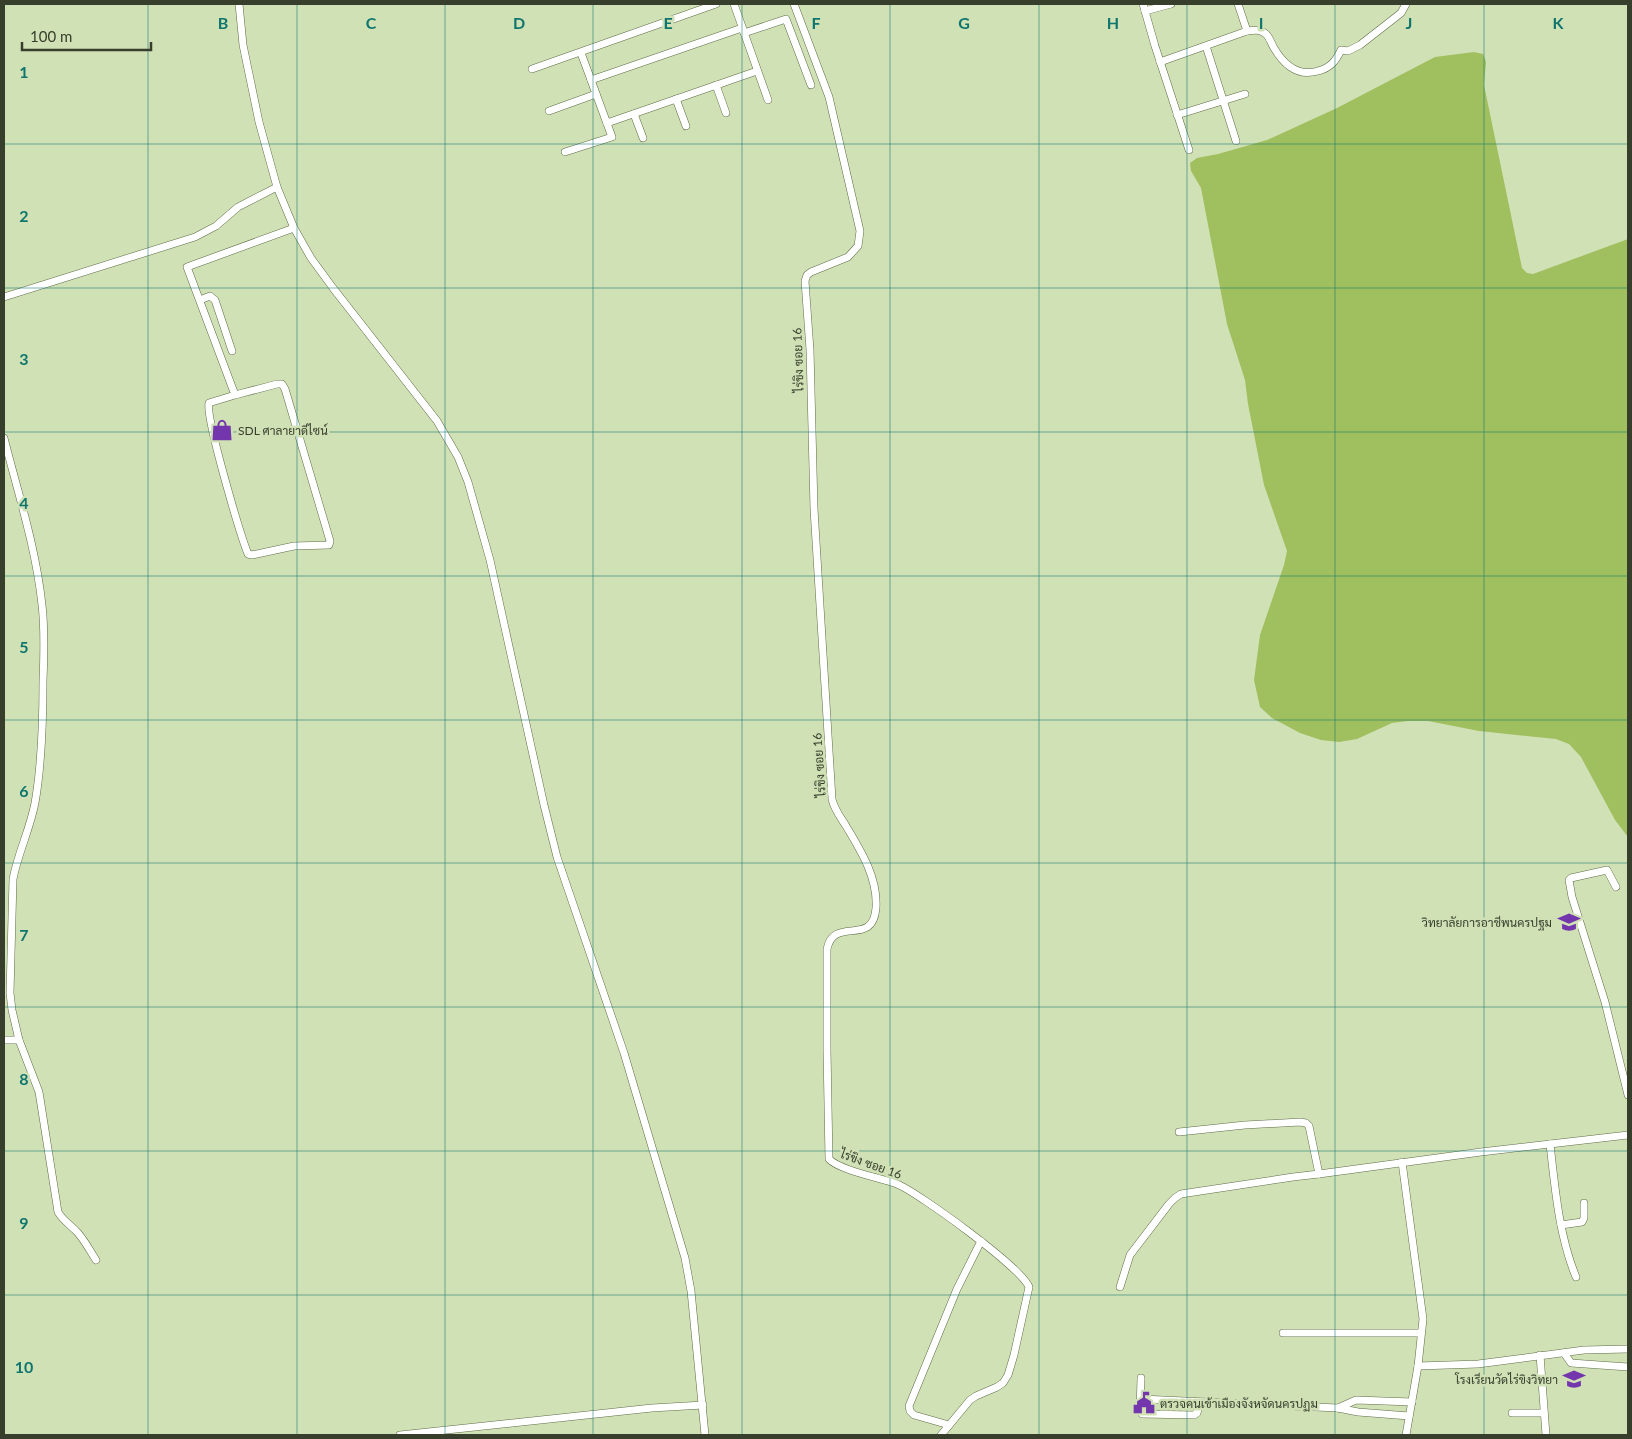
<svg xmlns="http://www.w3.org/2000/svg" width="1632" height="1439" viewBox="0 0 1632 1439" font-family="Lato,Sarabun,sans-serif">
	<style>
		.green { fill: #a0bf5f }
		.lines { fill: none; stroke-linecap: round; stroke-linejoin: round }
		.minor-casing { stroke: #5f6d46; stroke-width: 8 }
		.minor { stroke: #fff; stroke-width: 7 }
		.grid { fill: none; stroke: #0f766e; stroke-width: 1; stroke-opacity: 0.55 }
		.labels { text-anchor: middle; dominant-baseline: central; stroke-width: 5; stroke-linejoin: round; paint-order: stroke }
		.street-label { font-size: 12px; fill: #373e2c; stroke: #d1e1b6 }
		.poi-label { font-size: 12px; fill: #373e2c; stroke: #d1e1b6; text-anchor: start }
		.grid-label { font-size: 16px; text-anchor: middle; font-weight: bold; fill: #0f766e; stroke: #d1e1b6; stroke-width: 5; stroke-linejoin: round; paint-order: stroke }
	</style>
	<rect width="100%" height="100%" fill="#d1e1b6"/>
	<path class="green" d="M 1474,52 L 1483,54 L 1486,62 L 1484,85 L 1522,268 L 1527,273 L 1533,274 L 1628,239 L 1628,837 L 1615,820 L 1581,757 L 1569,744 L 1556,739 L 1479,731 L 1428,721 L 1408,721 L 1392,723 L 1357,739 L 1339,742 L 1321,740 L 1300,733 L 1272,718 L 1260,707 L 1254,680 L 1260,635 L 1284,565 L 1287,551 L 1264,485 L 1248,404 L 1245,380 L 1227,324 L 1201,188 L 1191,171 L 1190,163 L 1197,158 L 1218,154 L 1267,140 L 1337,108 L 1435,57 Z"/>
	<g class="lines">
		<g class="minor-casing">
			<g id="minor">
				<path d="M 239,4 L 243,45 L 259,122 L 277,187 L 294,228 L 311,258 L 333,288 L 437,421 L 458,457 L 468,482 L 490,560 L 544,805 L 557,857 L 624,1053 L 685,1258 L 691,1291 L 705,1435"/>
				<path d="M 734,4 L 768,100"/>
				<path d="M 794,4 L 829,97 L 860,231 L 858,246 L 848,257 L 811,272 L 807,275 L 805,281 L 810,350 L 814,509 L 832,799 C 834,809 841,818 846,826 C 861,851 878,878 876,908 C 873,948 834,915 827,949 L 827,1050 L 829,1159 C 839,1170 881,1178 897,1184 C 919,1193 1022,1268 1029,1287 L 1014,1355 L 1008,1375 L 1003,1383 L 997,1387 L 976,1396 L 970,1400 L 941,1435"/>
				<path d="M 1143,4 L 1155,46 L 1189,150"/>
				<path d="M 1238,4 L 1247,31"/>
				<path d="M 1145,11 L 1171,4"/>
				<path d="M 744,33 L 786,19 L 811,85"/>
				<path d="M 1206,46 L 1236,141"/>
				<path d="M 1160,62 L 1247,31 C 1254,30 1260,29 1266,34 C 1270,38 1271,43 1274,48 C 1284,65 1298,77 1318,71 C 1330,68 1336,61 1341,50 L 1348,51 L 1360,45 L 1401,13 L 1406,4"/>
				<path d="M 532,69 L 716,4"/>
				<path d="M 591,80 L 742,28"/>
				<path d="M 716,85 L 726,113"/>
				<path d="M 676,99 L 686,126"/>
				<path d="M 549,111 L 596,94"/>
				<path d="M 634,114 L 643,138"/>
				<path d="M 1177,115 L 1245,94"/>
				<path d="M 607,123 L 757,71"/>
				<path d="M 565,152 L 612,137 L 581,53"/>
				<path d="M 4,297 L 195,237 L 216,226 L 238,207 L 277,187"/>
				<path d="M 200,300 L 210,296 L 215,300 L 232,351"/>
				<path d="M 235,395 L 212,402 L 209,403 C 205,416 240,534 248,554 L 252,555 L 294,546 L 329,545 L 330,541 L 285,389 L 282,384 L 277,384 L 235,395 L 187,267 L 294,228"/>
				<path d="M 4,438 C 18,493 36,548 42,605 C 45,630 44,656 43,681 C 43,721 42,763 35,803 C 30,829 18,853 13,879 L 10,993 L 12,1010 L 19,1040 L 39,1092 L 58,1212 C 64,1222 71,1225 78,1233 C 85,1241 90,1251 96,1260"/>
				<path d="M 1616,887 L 1607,870 L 1571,878 L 1569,880 L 1572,897 L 1605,1002 L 1628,1095"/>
				<path d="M 4,1040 L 19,1040"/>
				<path d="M 1179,1132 L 1245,1125 L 1300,1122 L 1306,1123 L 1309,1126 L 1319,1174 L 1481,1152 L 1628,1135"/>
				<path d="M 1550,1144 C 1555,1188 1559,1236 1576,1277"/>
				<path d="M 1402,1162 L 1423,1319 L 1418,1366 L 1406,1435"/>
				<path d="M 1561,1225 L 1582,1222 L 1584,1218 L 1584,1203"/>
				<path d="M 1120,1287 L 1130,1255 L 1169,1204 L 1175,1198 L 1181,1194 L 1293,1177 L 1319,1174"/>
				<path d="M 1283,1333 L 1420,1333"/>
				<path d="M 1564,1353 L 1571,1363 L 1628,1367"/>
				<path d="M 1540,1355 L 1546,1435"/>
				<path d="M 1418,1366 L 1478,1364 L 1584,1350 L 1628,1349"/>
				<path d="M 1141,1378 L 1140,1411 L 1142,1414 L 1194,1415 L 1197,1413 L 1200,1402"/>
				<path d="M 1141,1399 L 1338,1408 L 1358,1412 L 1409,1416"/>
				<path d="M 1338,1408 L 1356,1400 L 1412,1402"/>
				<path d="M 1512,1413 L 1544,1413"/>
				<path d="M 949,1425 L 914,1415 L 910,1411 L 909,1406 L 957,1289 L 981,1241"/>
				<path d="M 400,1435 L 652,1408 L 703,1405"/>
			</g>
		</g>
		<use href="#minor" class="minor"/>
	</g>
	<path class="grid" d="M 148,4 L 148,1435M 297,4 L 297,1435M 445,4 L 445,1435M 593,4 L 593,1435M 742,4 L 742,1435M 890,4 L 890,1435M 1039,4 L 1039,1435M 1187,4 L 1187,1435M 1335,4 L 1335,1435M 1484,4 L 1484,1435M 4,144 L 1628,144M 4,288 L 1628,288M 4,432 L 1628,432M 4,576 L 1628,576M 4,720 L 1628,720M 4,863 L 1628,863M 4,1007 L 1628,1007M 4,1151 L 1628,1151M 4,1295 L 1628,1295"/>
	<defs>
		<g id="shop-bare" transform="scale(1.725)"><path d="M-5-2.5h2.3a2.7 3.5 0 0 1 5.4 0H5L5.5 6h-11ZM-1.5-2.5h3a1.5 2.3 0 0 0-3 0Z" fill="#7436ac" stroke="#d1e1b6" stroke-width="2.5" paint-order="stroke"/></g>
		<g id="university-bare" transform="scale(1.725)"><path d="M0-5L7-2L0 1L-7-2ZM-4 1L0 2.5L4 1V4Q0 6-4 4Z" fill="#7436ac" stroke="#d1e1b6" stroke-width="2.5" paint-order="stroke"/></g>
		<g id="school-bare" transform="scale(1.725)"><path d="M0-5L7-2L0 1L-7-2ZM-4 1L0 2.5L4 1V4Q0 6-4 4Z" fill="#7436ac" stroke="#d1e1b6" stroke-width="2.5" paint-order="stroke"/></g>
		<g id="civic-bare" transform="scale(1.725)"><path d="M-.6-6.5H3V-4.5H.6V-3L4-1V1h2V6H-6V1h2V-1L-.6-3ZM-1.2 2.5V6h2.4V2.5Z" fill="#7436ac" stroke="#d1e1b6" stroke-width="2.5" paint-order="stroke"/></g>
	</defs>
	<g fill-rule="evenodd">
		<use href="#shop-bare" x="222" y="430"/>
		<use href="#university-bare" x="1569" y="922"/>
		<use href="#school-bare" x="1574" y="1379"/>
		<use href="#civic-bare" x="1144" y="1403"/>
	</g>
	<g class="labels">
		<g class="street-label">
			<text transform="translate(798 360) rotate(-92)">ไร่ขิง ซอย 16</text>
			<text transform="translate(819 765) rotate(-94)">ไร่ขิง ซอย 16</text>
			<text transform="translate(871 1164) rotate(20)">ไร่ขิง ซอย 16</text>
		</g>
		<g class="poi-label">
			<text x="238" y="430">SDL ศาลายาดีไซน์</text>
			<text x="1552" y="922" text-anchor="end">วิทยาลัยการอาชีพนครปฐม</text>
			<text x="1558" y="1379" text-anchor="end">โรงเรียนวัดไร่ขิงวิทยา</text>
			<text x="1160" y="1403">ตรวจคนเข้าเมืองจังหจัดนครปฏม</text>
		</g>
	</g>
	<g class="grid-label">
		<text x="223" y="29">B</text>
		<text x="371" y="29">C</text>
		<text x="519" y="29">D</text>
		<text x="668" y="29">E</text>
		<text x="816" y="29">F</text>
		<text x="964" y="29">G</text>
		<text x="1113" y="29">H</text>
		<text x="1261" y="29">I</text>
		<text x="1409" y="29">J</text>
		<text x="1558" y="29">K</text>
		<text x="24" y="78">1</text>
		<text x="24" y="222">2</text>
		<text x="24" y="365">3</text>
		<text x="24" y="509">4</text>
		<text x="24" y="653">5</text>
		<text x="24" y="797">6</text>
		<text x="24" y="941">7</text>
		<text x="24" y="1085">8</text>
		<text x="24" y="1229">9</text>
		<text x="24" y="1373">10</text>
	</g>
	<rect width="1632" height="1439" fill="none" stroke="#373e2c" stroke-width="10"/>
	<path d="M22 42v8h129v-8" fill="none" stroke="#373e2c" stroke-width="2.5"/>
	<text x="30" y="42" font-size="15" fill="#373e2c" stroke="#d1e1b6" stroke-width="4" paint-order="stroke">100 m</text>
</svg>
